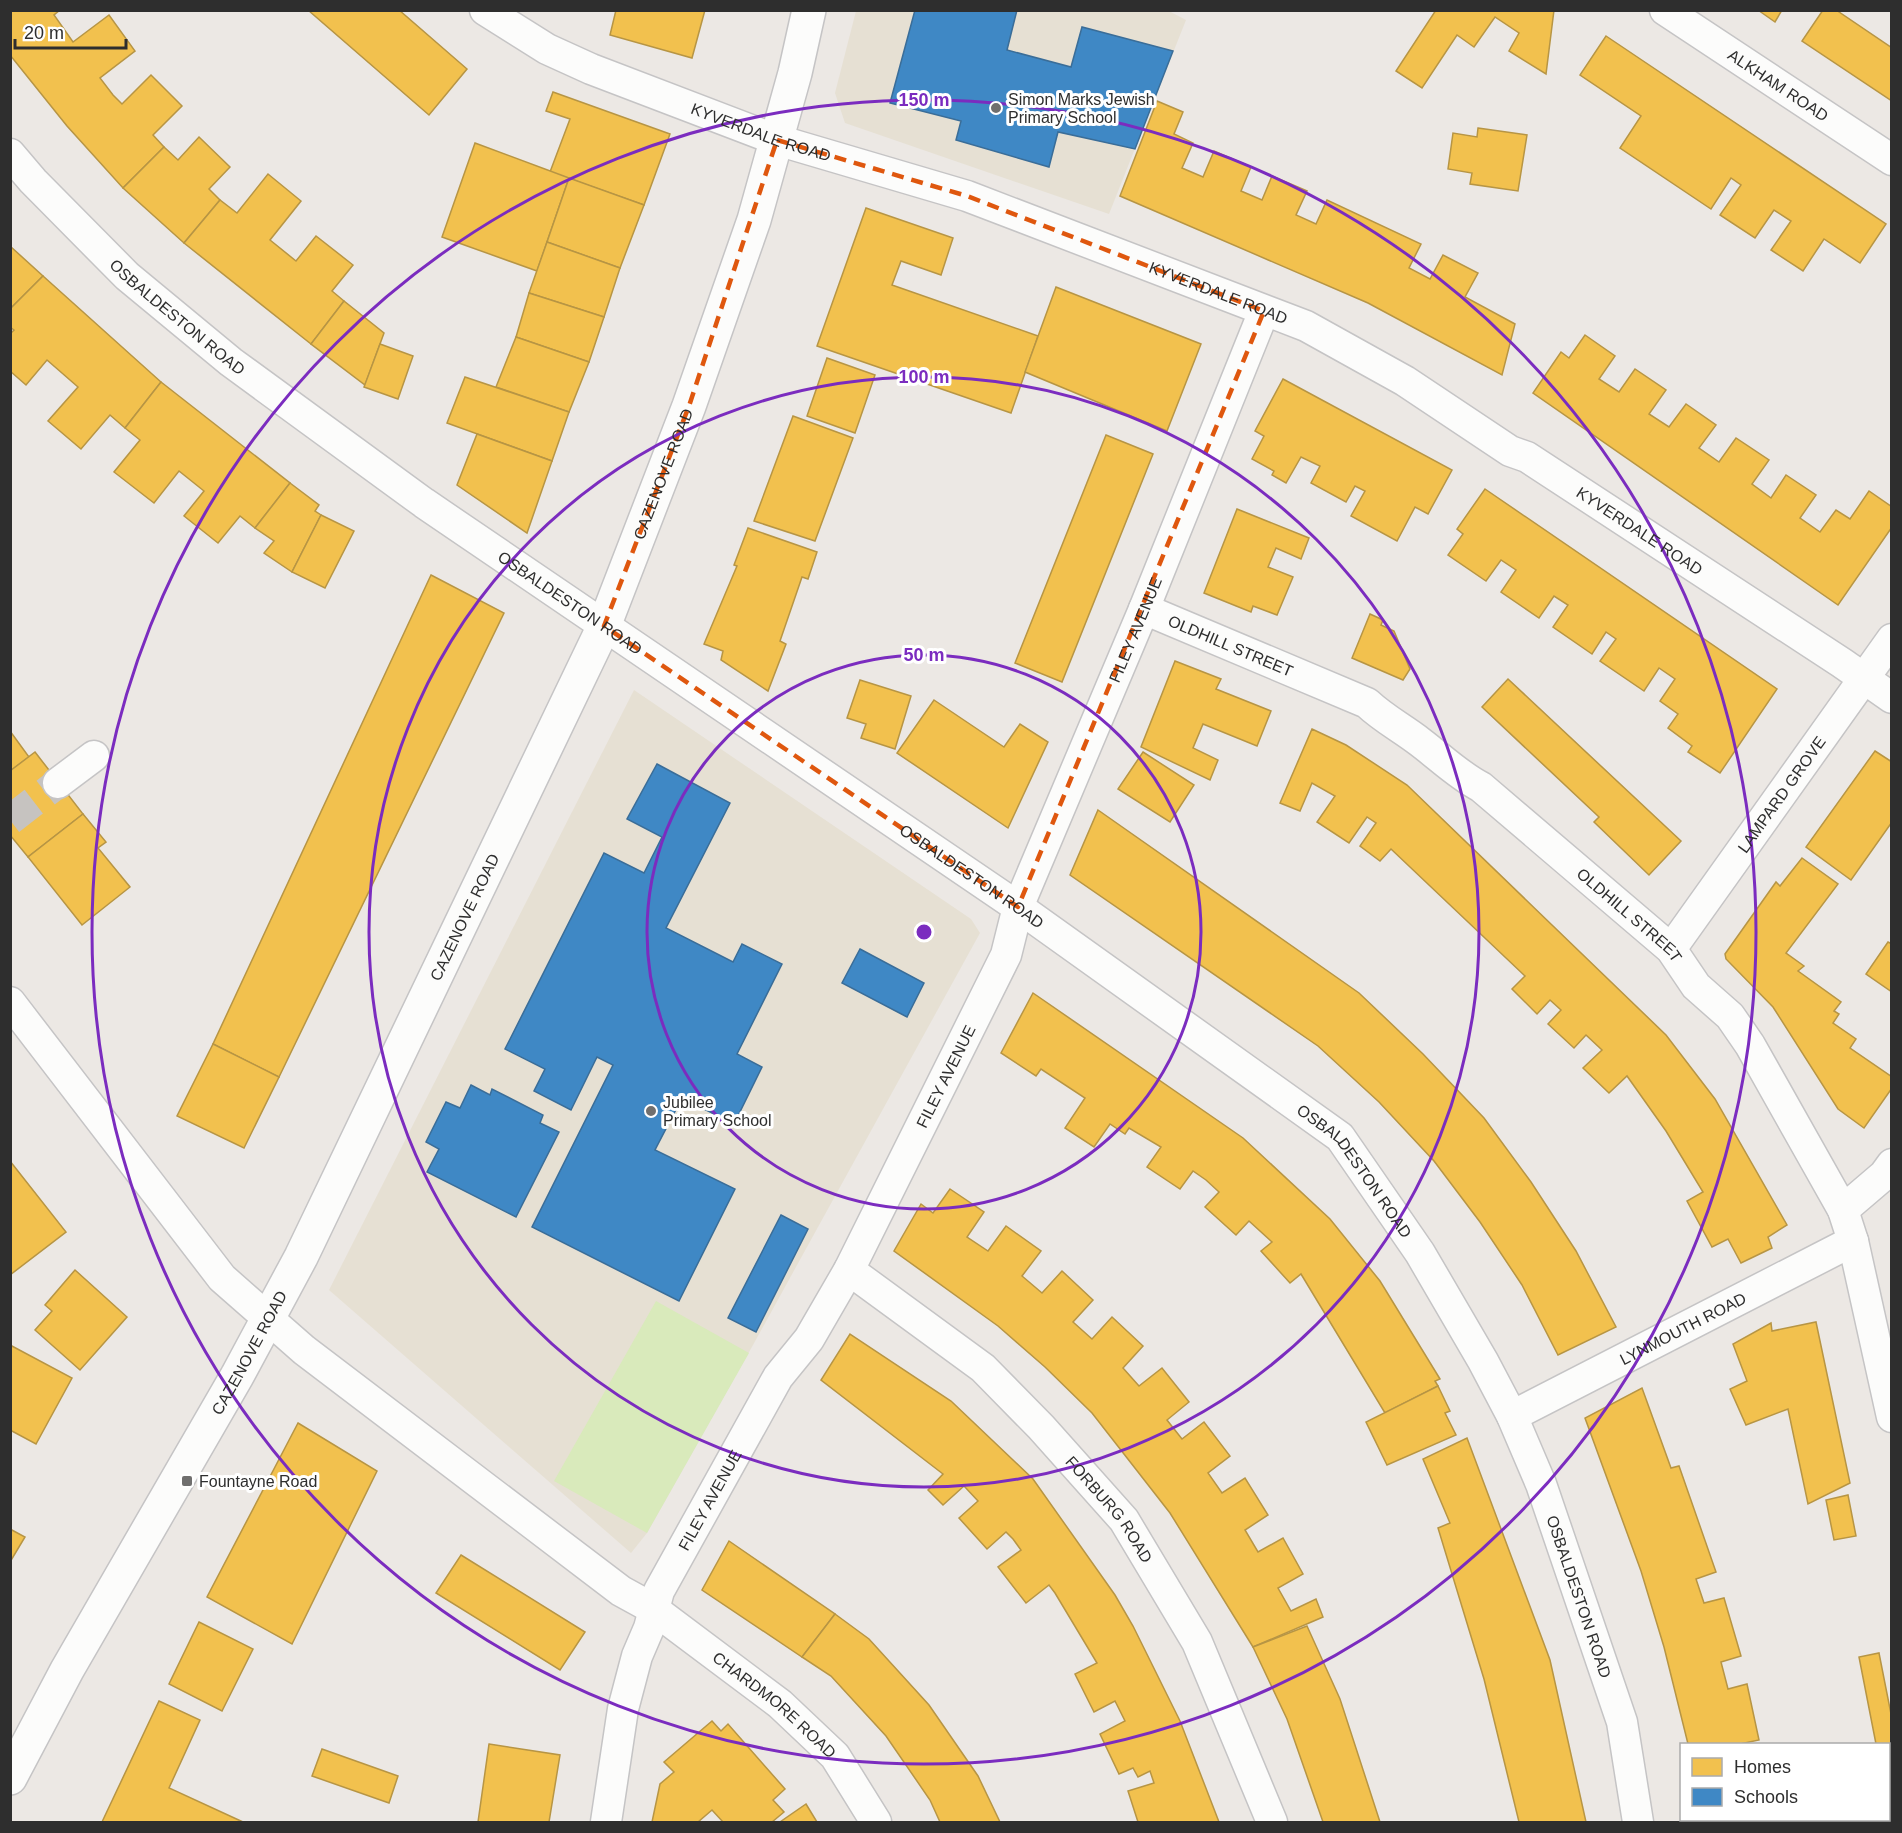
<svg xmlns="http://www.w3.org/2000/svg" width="1902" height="1833" viewBox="0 0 1902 1833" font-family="Helvetica,sans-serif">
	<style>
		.education { fill: #e6e0d3 }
		.pitch { fill: #d9eabb }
		.homes { fill: #f2c14e; stroke: #b79544; stroke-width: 1.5 }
		.schools { fill: #3f88c5; stroke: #3a6d98; stroke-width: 1.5 }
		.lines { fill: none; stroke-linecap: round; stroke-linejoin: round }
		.minor-tunnel { stroke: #c6c3c0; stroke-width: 30; stroke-dasharray: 30 15; stroke-linecap: butt }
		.minor-casing { stroke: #c5c4c5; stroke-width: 33 }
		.tertiary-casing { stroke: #c5c4c5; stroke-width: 36 }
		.minor { stroke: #fcfcfb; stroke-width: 30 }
		.tertiary { stroke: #fcfcfb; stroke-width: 33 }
		.marked { fill: none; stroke: #df570e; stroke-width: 4.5; stroke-dasharray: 12 8; stroke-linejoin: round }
		.ring { fill: none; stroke: #7b2cbf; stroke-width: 3 }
		.poi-dot { fill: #706f6e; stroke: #fff; stroke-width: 2 }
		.labels { text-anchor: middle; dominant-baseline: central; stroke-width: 6; stroke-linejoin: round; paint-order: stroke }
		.street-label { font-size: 16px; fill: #2e2e2e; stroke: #fff }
		.poi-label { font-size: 16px; fill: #2e2e2e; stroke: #fff; text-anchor: start }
		.centre { fill: #7b2cbf; stroke: #fff; stroke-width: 3 }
		.ring-label { font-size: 18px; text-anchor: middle; font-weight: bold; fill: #7b2cbf; stroke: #fff; stroke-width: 6; stroke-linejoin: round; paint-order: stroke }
	</style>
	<rect width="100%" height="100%" fill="#ece8e4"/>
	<g class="education">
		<path d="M 1167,10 L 1186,20 L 1109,214 L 845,123 L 835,93 L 856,11 Z"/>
		<path d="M 634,690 L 971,919 L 980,933 L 753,1345 L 647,1533 L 631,1553 L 329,1290 Z"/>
	</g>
	<path class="pitch" d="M 656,1301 L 749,1353 L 647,1533 L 554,1481 Z"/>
	<g class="homes">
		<path d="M 10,10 L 60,10 L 54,15 L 73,42 L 109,15 L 135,51 L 100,78 L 113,95 L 122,104 L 151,75 L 182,106 L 153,135 L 164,147 L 123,188 L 67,126 L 10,55 Z"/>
		<path d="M 308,10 L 399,10 L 467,69 L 429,115 Z"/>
		<path d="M 616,10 L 705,10 L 692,58 L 610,35 Z"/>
		<path d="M 1436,10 L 1554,10 L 1546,74 L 1509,51 L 1519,33 L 1495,17 L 1474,47 L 1457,35 L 1422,88 L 1396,71 Z"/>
		<path d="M 1758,10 L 1782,10 L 1775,22 Z"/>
		<path d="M 1823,10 L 1836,10 L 1892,48 L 1892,101 L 1802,41 Z"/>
		<path d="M 1606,36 L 1886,224 L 1860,263 L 1824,239 L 1803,271 L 1771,250 L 1791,221 L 1774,210 L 1755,238 L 1720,215 L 1741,185 L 1731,178 L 1711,209 L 1620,148 L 1641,116 L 1580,75 Z"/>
		<path d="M 553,92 L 670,134 L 644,205 L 550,172 L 570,119 L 546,111 Z"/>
		<path d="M 1157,101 L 1183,112 L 1174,134 L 1193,143 L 1182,168 L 1203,177 L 1214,151 L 1251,167 L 1241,191 L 1262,200 L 1272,176 L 1307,191 L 1296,215 L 1316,224 L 1327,200 L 1421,244 L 1409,268 L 1430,279 L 1443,255 L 1478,273 L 1465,297 L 1515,324 L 1502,375 L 1368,303 L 1120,196 Z"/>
		<path d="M 1478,128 L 1527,135 L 1518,191 L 1470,184 L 1472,173 L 1448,169 L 1453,133 L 1477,137 Z"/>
		<path d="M 199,137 L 230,167 L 209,189 L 220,200 L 184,243 L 123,188 L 164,147 L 178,160 Z"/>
		<path d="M 475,143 L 569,178 L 537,271 L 442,237 Z"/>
		<path d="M 268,174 L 301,201 L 270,240 L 296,261 L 316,236 L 353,265 L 332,291 L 344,301 L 311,344 L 184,243 L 220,200 L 237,213 Z"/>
		<path d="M 569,178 L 644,205 L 620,268 L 547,242 Z"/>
		<path d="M 866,208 L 953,238 L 941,275 L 901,261 L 892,285 L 1038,336 L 1011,413 L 817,346 Z"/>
		<path d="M 547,242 L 620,268 L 604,317 L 529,293 Z"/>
		<path d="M 10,246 L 43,276 L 10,309 Z"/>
		<path d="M 43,276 L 161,382 L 125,428 L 110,415 L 81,449 L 48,421 L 78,387 L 47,360 L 26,385 L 10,371 L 10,334 L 14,330 L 10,327 L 10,309 Z"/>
		<path d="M 1056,287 L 1201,344 L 1167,431 L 1025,372 Z"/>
		<path d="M 529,293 L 604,317 L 589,362 L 516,337 Z"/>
		<path d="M 344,301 L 384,333 L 365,385 L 311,344 Z"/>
		<path d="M 1585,335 L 1615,356 L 1599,379 L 1619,392 L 1635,369 L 1666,390 L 1649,414 L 1669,427 L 1686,404 L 1716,425 L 1699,448 L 1719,462 L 1736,438 L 1769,460 L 1752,484 L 1771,498 L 1786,475 L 1816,495 L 1800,518 L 1820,532 L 1836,510 L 1850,519 L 1869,491 L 1892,507 L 1892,527 L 1838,605 L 1533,393 L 1561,352 L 1569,358 Z"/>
		<path d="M 516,337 L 589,362 L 569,412 L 496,387 Z"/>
		<path d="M 380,344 L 413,356 L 398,399 L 364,387 Z"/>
		<path d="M 827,358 L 875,375 L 855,433 L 807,416 Z"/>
		<path d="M 465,377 L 569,412 L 552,461 L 447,423 Z"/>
		<path d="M 1283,379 L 1452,470 L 1428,514 L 1415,507 L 1397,541 L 1351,516 L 1365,491 L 1355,486 L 1346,502 L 1311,483 L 1320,466 L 1301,457 L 1286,483 L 1272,475 L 1274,471 L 1252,459 L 1264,436 L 1255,431 Z"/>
		<path d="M 161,382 L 290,483 L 255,528 L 240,516 L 218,543 L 184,516 L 204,491 L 179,471 L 154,503 L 114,472 L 140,440 L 125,428 Z"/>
		<path d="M 793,416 L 853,438 L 815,541 L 754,521 Z"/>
		<path d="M 477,434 L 552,461 L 527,533 L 457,485 Z"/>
		<path d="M 1106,435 L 1153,454 L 1062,682 L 1015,663 Z"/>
		<path d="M 290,483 L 319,505 L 315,511 L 321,515 L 292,572 L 264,553 L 274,541 L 255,528 Z"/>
		<path d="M 1485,489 L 1777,689 L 1720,773 L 1688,752 L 1692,746 L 1668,728 L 1678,714 L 1660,701 L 1675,679 L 1659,668 L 1644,691 L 1600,661 L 1616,639 L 1606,632 L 1592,654 L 1553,627 L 1568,605 L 1554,596 L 1539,618 L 1501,592 L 1516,570 L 1501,560 L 1486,581 L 1448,555 L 1463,534 L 1457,529 Z"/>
		<path d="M 1237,509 L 1309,538 L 1301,559 L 1276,548 L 1268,567 L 1293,577 L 1277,615 L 1253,606 L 1251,612 L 1204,593 Z"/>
		<path d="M 321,515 L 354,531 L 325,588 L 292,572 Z"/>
		<path d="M 748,528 L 817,552 L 808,579 L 802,577 L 780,641 L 786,644 L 768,691 L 721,660 L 723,651 L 704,644 L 737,566 L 734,565 Z"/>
		<path d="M 431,575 L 504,613 L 279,1077 L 213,1044 Z"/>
		<path d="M 1370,614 L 1383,620 L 1381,625 L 1394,631 L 1410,669 L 1403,680 L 1352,658 Z"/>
		<path d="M 1175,661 L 1221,679 L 1216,689 L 1271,711 L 1257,746 L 1203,724 L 1193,748 L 1218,760 L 1210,780 L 1141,747 Z"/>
		<path d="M 1508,679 L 1681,841 L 1649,875 L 1594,822 L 1599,817 L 1482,707 Z"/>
		<path d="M 860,680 L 911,696 L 895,749 L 861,738 L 866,724 L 847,718 Z"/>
		<path d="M 934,700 L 1004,747 L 1020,724 L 1048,742 L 1008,828 L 897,753 Z"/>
		<path d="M 1312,729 L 1346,745 L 1407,785 L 1666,1035 L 1715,1099 L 1787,1225 L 1768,1237 L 1772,1248 L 1741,1263 L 1728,1239 L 1712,1247 L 1687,1201 L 1703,1192 L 1666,1131 L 1627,1076 L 1609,1093 L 1583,1068 L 1602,1050 L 1586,1035 L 1574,1048 L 1548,1024 L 1561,1010 L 1550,1000 L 1537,1014 L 1512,989 L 1525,976 L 1391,849 L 1380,861 L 1360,846 L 1376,823 L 1367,817 L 1349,843 L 1317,822 L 1335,796 L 1312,783 L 1300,811 L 1280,803 Z"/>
		<path d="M 10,731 L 29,757 L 10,771 Z"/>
		<path d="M 1875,751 L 1892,762 L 1892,822 L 1851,880 L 1806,847 Z"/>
		<path d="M 35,752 L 83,814 L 28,857 L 10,835 L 10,771 Z"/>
		<path d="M 1143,752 L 1194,785 L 1170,822 L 1118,789 Z"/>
		<path d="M 1098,810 L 1359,993 L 1423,1054 L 1484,1118 L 1531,1182 L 1576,1251 L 1616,1327 L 1558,1355 L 1522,1285 L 1480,1222 L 1434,1161 L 1379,1102 L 1318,1046 L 1070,875 Z"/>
		<path d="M 83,814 L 106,842 L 98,848 L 130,887 L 82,925 L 28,857 Z"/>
		<path d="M 1802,858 L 1838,884 L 1786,953 L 1804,966 L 1798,971 L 1841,1002 L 1834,1011 L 1839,1014 L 1833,1023 L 1856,1039 L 1850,1048 L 1892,1077 L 1892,1088 L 1864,1128 L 1838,1109 L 1773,1007 L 1726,959 L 1725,954 L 1776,882 L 1780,886 Z"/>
		<path d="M 1888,942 L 1892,944 L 1892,992 L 1866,974 Z"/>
		<path d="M 1033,993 L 1243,1138 L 1330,1219 L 1380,1281 L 1440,1379 L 1435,1381 L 1438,1386 L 1385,1413 L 1301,1274 L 1290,1283 L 1261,1251 L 1272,1242 L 1249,1221 L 1236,1235 L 1205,1207 L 1219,1192 L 1206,1180 L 1193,1171 L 1180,1189 L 1147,1167 L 1161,1147 L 1129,1128 L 1125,1134 L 1110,1124 L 1094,1147 L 1065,1128 L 1085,1098 L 1041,1069 L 1036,1076 L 1001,1053 Z"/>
		<path d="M 213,1044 L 279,1077 L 244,1148 L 177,1116 Z"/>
		<path d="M 10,1161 L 66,1232 L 10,1275 Z"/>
		<path d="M 950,1189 L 984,1212 L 967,1237 L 988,1251 L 1006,1226 L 1041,1251 L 1022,1276 L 1042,1293 L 1062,1271 L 1093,1300 L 1073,1322 L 1092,1339 L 1112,1317 L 1143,1346 L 1123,1368 L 1139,1386 L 1162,1368 L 1189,1402 L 1167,1420 L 1182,1439 L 1204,1422 L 1230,1456 L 1208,1473 L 1222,1493 L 1245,1478 L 1268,1515 L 1245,1530 L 1258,1552 L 1283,1538 L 1303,1574 L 1278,1588 L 1291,1611 L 1316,1599 L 1323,1617 L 1253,1647 L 1170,1513 L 1092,1413 L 1045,1367 L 998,1326 L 894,1251 L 921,1204 L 933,1213 Z"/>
		<path d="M 75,1270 L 127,1317 L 80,1370 L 35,1330 L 52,1311 L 45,1305 Z"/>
		<path d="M 1816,1322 L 1850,1483 L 1808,1504 L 1788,1409 L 1746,1425 L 1730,1389 L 1747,1381 L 1733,1344 L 1771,1323 L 1772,1331 Z"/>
		<path d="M 850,1334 L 951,1401 L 1033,1479 L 1115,1595 L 1133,1626 L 1180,1721 L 1219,1822 L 1138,1822 L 1128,1791 L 1154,1783 L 1150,1771 L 1138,1777 L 1133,1768 L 1119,1774 L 1100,1734 L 1125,1721 L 1115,1701 L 1094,1712 L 1075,1674 L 1097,1663 L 1055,1593 L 1049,1585 L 1026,1603 L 998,1567 L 1021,1550 L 1013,1539 L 1006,1532 L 987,1549 L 959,1518 L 978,1501 L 964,1486 L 943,1505 L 928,1490 L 943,1474 L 821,1380 Z"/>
		<path d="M 10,1345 L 72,1378 L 36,1444 L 10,1430 Z"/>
		<path d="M 1438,1386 L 1450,1411 L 1445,1413 L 1456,1435 L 1387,1465 L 1366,1422 Z"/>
		<path d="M 1642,1388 L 1671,1468 L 1679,1466 L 1716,1572 L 1696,1579 L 1704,1603 L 1724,1598 L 1741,1656 L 1721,1662 L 1728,1689 L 1747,1684 L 1759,1740 L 1740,1744 L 1688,1744 L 1664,1647 L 1641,1571 L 1585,1418 Z"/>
		<path d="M 298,1423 L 377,1471 L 292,1644 L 207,1597 Z"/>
		<path d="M 1467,1438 L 1550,1660 L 1586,1822 L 1519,1822 L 1484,1679 L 1438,1528 L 1450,1523 L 1423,1459 Z"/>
		<path d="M 1848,1495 L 1856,1536 L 1834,1540 L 1826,1500 Z"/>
		<path d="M 10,1529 L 25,1537 L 10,1562 Z"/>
		<path d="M 729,1541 L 835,1614 L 802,1657 L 702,1590 Z"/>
		<path d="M 461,1555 L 585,1632 L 560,1670 L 436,1593 Z"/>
		<path d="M 835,1614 L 869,1639 L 929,1705 L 978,1776 L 1000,1822 L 940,1822 L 930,1800 L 886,1736 L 831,1676 L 802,1657 Z"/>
		<path d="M 199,1622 L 253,1649 L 222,1711 L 169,1684 Z"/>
		<path d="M 1307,1626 L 1340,1699 L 1380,1822 L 1323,1822 L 1287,1719 L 1253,1647 Z"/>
		<path d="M 1879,1653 L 1892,1719 L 1892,1784 L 1888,1785 L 1888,1744 L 1876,1744 L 1859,1657 Z"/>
		<path d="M 159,1701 L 200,1720 L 169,1788 L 243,1822 L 102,1822 Z"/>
		<path d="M 712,1721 L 721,1731 L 728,1724 L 785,1789 L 773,1800 L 784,1812 L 772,1822 L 723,1822 L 712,1810 L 698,1822 L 652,1822 L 660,1784 L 674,1772 L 664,1762 Z"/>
		<path d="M 489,1744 L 560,1755 L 549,1822 L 478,1822 Z"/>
		<path d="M 322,1749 L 398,1776 L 389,1803 L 312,1776 Z"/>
		<path d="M 806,1804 L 817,1822 L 780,1822 Z"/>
		<path d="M 1702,1820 L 1774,1820 L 1774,1822 L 1703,1822 Z"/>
	</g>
	<g class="schools">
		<path d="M 915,10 L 1017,10 L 1007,50 L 1071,67 L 1082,27 L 1173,51 L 1135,149 L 1058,132 L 1049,167 L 956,140 L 961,121 L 890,103 Z"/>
		<path d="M 657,764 L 730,803 L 666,928 L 733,962 L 742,944 L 782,964 L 737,1054 L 762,1067 L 734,1124 L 682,1098 L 655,1150 L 735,1189 L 679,1301 L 532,1227 L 613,1065 L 597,1057 L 571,1110 L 534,1091 L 545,1069 L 505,1049 L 604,853 L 644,873 L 662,837 L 627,819 Z"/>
		<path d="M 860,949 L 924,983 L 907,1017 L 842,983 Z"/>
		<path d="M 471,1085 L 490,1095 L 492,1089 L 543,1115 L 540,1123 L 559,1132 L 516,1217 L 427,1172 L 439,1149 L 426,1142 L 446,1102 L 460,1108 Z"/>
		<path d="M 781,1215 L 808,1229 L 756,1332 L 728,1318 Z"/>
	</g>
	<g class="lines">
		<path class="minor-tunnel" d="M 10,820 L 58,783"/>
		<g class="minor-casing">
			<g id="minor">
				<path id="s1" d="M 485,10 L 547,49 L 591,69 L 777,140 L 967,196 L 1306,326 L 1405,381 L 1510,451 L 1527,457 L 1842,663 L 1892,698"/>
				<path id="s2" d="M 1665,10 L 1892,160"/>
				<path id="s3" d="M 10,154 L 33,181 L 127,276 L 231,362 L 424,503 L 1018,907 L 1340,1137 L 1420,1253 L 1483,1361 L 1512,1416 L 1541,1484 L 1622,1722 L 1638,1822"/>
				<path id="s4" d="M 1144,609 L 1367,703 C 1384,719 1402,728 1420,742 C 1440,757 1458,775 1481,787 L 1671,949 L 1696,986 L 1730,1016 L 1750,1045 L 1843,1210 L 1853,1241 L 1892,1417"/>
				<path d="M 58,783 L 94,756"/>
				<path id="s5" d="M 1671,949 L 1892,639"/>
				<path id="s6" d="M 10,1002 L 222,1278 L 304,1350 L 621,1591 L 652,1608 L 780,1704 L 835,1756 L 876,1822"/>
				<path d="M 1843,1210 L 1884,1175 L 1892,1164"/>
				<path id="s7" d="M 849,1270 L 983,1368 L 1041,1427 L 1124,1520 L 1197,1642 L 1272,1822"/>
				<path id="s8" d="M 1512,1416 L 1853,1241"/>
				<path id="s9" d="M 606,1822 L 623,1709 L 637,1656 L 649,1628 L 659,1591 L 778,1377 L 809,1339 L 849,1270 L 1006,955 L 1018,907 L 1144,609 L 1264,311"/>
			</g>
		</g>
		<g class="tertiary-casing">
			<g id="tertiary">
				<path id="s10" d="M 10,1778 L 67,1670 L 237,1376 L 301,1257 L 604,626 L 689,406 L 754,220 L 795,73 L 809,10"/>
			</g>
		</g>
		<use href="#minor" class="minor"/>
		<use href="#tertiary" class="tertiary"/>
	</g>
	<path class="marked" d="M 777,140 L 967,196 L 1264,311 L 1018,907 L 604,626 L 689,406 Z"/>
	<g class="ring">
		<circle cx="924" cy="932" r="277"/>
		<circle cx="924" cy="932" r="555"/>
		<circle cx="924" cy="932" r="832"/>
	</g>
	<g class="poi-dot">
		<circle cx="996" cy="108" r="6"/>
		<circle cx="651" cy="1111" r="6"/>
		<rect x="181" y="1475" width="12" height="12" rx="3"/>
	</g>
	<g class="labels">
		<g class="street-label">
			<text stroke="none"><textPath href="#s2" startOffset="136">ALKHAM ROAD</textPath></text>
			<text stroke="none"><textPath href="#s1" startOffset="303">KYVERDALE ROAD</textPath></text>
			<text stroke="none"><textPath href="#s1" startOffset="788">KYVERDALE ROAD</textPath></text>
			<text stroke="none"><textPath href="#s3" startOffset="234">OSBALDESTON ROAD</textPath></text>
			<text stroke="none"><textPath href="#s10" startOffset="1460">CAZENOVE ROAD</textPath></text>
			<text stroke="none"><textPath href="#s1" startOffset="1274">KYVERDALE ROAD</textPath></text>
			<text stroke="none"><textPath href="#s3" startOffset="720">OSBALDESTON ROAD</textPath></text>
			<text stroke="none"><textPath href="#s9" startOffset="1314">FILEY AVENUE</textPath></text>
			<text stroke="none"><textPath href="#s4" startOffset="94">OLDHILL STREET</textPath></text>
			<text stroke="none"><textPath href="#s5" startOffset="190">LAMPARD GROVE</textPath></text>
			<text stroke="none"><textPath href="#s3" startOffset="1206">OSBALDESTON ROAD</textPath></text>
			<text stroke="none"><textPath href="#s4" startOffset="580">OLDHILL STREET</textPath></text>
			<text stroke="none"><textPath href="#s10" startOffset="974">CAZENOVE ROAD</textPath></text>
			<text stroke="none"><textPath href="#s9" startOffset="828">FILEY AVENUE</textPath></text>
			<text stroke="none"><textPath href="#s3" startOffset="1692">OSBALDESTON ROAD</textPath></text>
			<text stroke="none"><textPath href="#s8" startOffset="192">LYNMOUTH ROAD</textPath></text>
			<text stroke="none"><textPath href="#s10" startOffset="488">CAZENOVE ROAD</textPath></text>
			<text stroke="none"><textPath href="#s9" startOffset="342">FILEY AVENUE</textPath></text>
			<text stroke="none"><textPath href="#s7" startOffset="356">FORBURG ROAD</textPath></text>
			<text stroke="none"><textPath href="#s3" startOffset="2178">OSBALDESTON ROAD</textPath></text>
			<text stroke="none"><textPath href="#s6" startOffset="1047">CHARDMORE ROAD</textPath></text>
		</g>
		<g class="poi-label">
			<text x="1008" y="99">Simon Marks Jewish<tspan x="1008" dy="18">Primary School</tspan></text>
			<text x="663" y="1102">Jubilee<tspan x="663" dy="18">Primary School</tspan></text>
			<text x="199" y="1481">Fountayne Road</text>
		</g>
	</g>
	<circle cx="924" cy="932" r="9" class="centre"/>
	<g class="ring-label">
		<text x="924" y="106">150 m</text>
		<text x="924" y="383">100 m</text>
		<text x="924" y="661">50 m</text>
	</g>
	<rect width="1902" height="1833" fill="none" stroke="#2e2e2e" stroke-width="24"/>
	<rect x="1680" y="1743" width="210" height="78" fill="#ffffff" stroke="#ababab" stroke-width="1.5"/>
	<rect x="1692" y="1758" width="30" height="18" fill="#f2c14e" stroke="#ababab" stroke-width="1.5"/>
	<text x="1734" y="1773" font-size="18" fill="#2e2e2e">Homes</text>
	<rect x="1692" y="1788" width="30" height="18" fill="#3f88c5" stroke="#ababab" stroke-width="1.5"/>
	<text x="1734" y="1803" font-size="18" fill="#2e2e2e">Schools</text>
	<path d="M15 39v9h111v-9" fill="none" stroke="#2e2e2e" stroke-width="3"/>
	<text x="24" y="39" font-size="18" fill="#2e2e2e" stroke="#ffffff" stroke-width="4.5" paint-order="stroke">20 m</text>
</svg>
